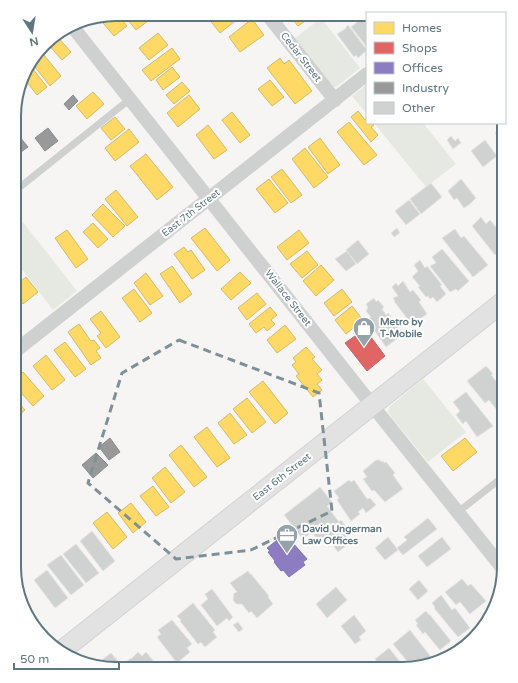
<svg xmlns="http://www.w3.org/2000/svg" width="518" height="683" viewBox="0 0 518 683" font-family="'Varela Round',sans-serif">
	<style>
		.green { fill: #e6e9e1 }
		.homes { fill: #ffd966; stroke: #cfbc6e }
		.shops { fill: #e06666; stroke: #b96b6e }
		.offices { fill: #8e7cc3; stroke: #807aaf }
		.industry { fill: #999; stroke: #878f92 }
		.building { fill: #d0d1d1; stroke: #e5e4e3 }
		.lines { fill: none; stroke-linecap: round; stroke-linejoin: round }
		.secondary-casing { stroke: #d2d3d3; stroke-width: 21 }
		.service { stroke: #cfd0d0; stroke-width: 7 }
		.minor { stroke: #cfd0d0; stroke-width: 14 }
		.secondary { stroke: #e2e2e2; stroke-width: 19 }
		.marked { fill: none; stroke: #7e9199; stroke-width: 3; stroke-dasharray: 8 5; stroke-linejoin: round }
		.labels { text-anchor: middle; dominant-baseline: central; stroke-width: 4; stroke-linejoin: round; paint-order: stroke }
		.street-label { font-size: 10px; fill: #5e7781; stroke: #fff }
		.poi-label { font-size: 10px; font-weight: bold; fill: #5e7781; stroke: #fff; text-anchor: start }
		.rim { fill: none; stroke: #5e7781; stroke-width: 2 }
	</style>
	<rect width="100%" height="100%" fill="#f6f5f3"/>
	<g class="green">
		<path d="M 321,18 L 360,68 L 336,87 L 333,87 L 331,84 L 294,39 Z"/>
		<path d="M 367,84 L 367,114 L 352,96 Z"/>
		<path d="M 374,123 L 423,123 L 456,164 L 426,187 Z"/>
		<path d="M 15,212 L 77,291 L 53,310 L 15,260 Z"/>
		<path d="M 423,379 L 466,432 L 428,462 L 392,418 L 388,412 L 389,407 Z"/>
	</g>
	<g class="homes">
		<path d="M 117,14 L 127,26 L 114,36 L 98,17 Z"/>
		<path d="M 123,14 L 143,14 L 148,21 L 136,30 Z"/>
		<path d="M 215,14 L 244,14 L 220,33 L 209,19 Z"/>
		<path d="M 291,15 L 314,15 L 298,26 L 290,16 Z"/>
		<path d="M 252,19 L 264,35 L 240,52 L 229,37 Z"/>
		<path d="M 158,33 L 168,45 L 149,60 L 139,48 Z"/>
		<path d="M 56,35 L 71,52 L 62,60 L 46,42 Z"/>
		<path d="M 172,48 L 180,59 L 151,81 L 142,70 Z"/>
		<path d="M 40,50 L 61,76 L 50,86 L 31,62 Z"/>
		<path d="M 280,58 L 284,64 L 289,60 L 312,91 L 295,104 L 267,68 Z"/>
		<path d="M 29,64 L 47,87 L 37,95 L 23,77 Z"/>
		<path d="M 172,67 L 180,77 L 163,90 L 156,80 Z"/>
		<path d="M 270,80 L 284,97 L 272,106 L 258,89 Z"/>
		<path d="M 182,82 L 190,91 L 174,104 L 166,95 Z"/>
		<path d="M 93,92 L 104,104 L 87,119 L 76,106 Z"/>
		<path d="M 189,95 L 200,109 L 178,127 L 167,113 Z"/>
		<path d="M 358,111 L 365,120 L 367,118 L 367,123 L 373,123 L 374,125 L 371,127 L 378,135 L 371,142 L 351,117 Z"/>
		<path d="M 232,112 L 250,135 L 240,143 L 222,120 Z"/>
		<path d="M 115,117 L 125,129 L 111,140 L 101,128 Z"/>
		<path d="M 349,122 L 377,155 L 364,165 L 337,132 Z"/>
		<path d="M 208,125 L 227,150 L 214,159 L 196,135 Z"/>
		<path d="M 129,129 L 139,142 L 115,161 L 105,148 Z"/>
		<path d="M 320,138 L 340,165 L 328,174 L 308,147 Z"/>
		<path d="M 305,148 L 328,177 L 314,188 L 292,159 Z"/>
		<path d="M 146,154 L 173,187 L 157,200 L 130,166 Z"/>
		<path d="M 282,169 L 302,195 L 291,203 L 271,177 Z"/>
		<path d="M 269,179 L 288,203 L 275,213 L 256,189 Z"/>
		<path d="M 116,190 L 138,217 L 127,226 L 105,199 Z"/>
		<path d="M 103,204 L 125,226 L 113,237 L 92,215 Z"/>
		<path d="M 93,223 L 108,239 L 98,248 L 83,232 Z"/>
		<path d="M 205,228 L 230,260 L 217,271 L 191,238 Z"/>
		<path d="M 67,230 L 88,259 L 76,268 L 55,238 Z"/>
		<path d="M 299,230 L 309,243 L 287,260 L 277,247 Z"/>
		<path d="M 184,247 L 188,252 L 191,250 L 205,270 L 192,279 L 174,254 Z"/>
		<path d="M 307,251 L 318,265 L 302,278 L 290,264 Z"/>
		<path d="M 321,265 L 334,280 L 316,296 L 303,281 Z"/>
		<path d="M 172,266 L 192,294 L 180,303 L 160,274 Z"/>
		<path d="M 240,272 L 251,283 L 231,300 L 221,289 Z"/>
		<path d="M 146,273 L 163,296 L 150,305 L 134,283 Z"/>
		<path d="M 26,277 L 38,292 L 23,304 L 15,294 L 15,286 Z"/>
		<path d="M 134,289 L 152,313 L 140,322 L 122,298 Z"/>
		<path d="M 342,289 L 352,302 L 334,316 L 324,303 Z"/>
		<path d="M 257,293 L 266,304 L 247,320 L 238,308 Z"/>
		<path d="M 352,306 L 363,320 L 346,334 L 335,320 Z"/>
		<path d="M 270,307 L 277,315 L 271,320 L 275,324 L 267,331 L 264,327 L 256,333 L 249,324 Z"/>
		<path d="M 101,311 L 120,337 L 106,348 L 97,336 L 101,333 L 90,319 Z"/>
		<path d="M 79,324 L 91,341 L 94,340 L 100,348 L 96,351 L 101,358 L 91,365 L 68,332 Z"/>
		<path d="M 285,325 L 296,339 L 277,353 L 267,340 Z"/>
		<path d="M 65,342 L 86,369 L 75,377 L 54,350 Z"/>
		<path d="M 306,347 L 315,357 L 312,359 L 322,370 L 317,374 L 322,380 L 317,384 L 322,390 L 313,397 L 296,376 L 299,374 L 292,365 L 296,362 L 293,358 Z"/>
		<path d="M 46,355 L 65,380 L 52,390 L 33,366 Z"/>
		<path d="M 23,372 L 44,396 L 33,406 L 14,385 L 14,380 Z"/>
		<path d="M 263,381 L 288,413 L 275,424 L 249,392 Z"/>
		<path d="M 14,397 L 25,410 L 14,419 Z"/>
		<path d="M 247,398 L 266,422 L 252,433 L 233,409 Z"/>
		<path d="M 230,413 L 247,435 L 234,444 L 218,423 Z"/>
		<path d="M 207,427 L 230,458 L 217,467 L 194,437 Z"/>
		<path d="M 465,438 L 477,452 L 453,471 L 441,456 Z"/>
		<path d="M 181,445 L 207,477 L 194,487 L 169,455 Z"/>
		<path d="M 165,467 L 185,492 L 171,503 L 152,478 Z"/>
		<path d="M 153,486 L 169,507 L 156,516 L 140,496 Z"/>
		<path d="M 131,503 L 146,522 L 133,533 L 118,513 Z"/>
		<path d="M 107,512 L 127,537 L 113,549 L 93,523 Z"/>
	</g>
	<path class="shops" d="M 365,329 L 385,356 L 367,371 L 345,343 Z"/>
	<path class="offices" d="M 285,534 L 307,559 L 303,562 L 305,565 L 289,577 L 283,570 L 281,571 L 274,562 L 275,561 L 268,552 L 270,551 L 267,548 Z"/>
	<g class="industry">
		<path d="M 73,95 L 78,101 L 69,110 L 64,104 Z"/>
		<path d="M 48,128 L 58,141 L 45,151 L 35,138 Z"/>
		<path d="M 15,131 L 28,147 L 17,155 L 15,152 Z"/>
		<path d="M 110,438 L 120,452 L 109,460 L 99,447 Z"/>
		<path d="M 96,453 L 108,465 L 93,478 L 82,465 Z"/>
	</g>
	<g class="building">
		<path d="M 364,17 L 367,21 L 367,47 L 351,27 Z"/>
		<path d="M 348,25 L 367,50 L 358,58 L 356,55 L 354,57 L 337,34 L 345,29 Z"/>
		<path d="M 504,126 L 504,145 L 495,133 Z"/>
		<path d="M 451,136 L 455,141 L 458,138 L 461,143 L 453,149 L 447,140 Z"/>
		<path d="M 485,140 L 497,156 L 483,167 L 471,151 Z"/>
		<path d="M 461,179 L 476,198 L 470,204 L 464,208 L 457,198 L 454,200 L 448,191 Z"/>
		<path d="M 431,183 L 442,197 L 421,214 L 410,199 Z"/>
		<path d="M 409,200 L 420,214 L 406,225 L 395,211 Z"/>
		<path d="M 481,217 L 486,224 L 490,220 L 496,227 L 497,226 L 500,229 L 498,230 L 504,238 L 504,249 L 495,255 L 472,226 Z"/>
		<path d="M 397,228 L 400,233 L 394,237 L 391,233 Z"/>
		<path d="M 455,229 L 461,238 L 464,236 L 488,265 L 473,277 L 442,238 Z"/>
		<path d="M 358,240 L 369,254 L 357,264 L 346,250 Z"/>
		<path d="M 442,249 L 469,281 L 458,291 L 456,289 L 450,292 L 430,266 L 436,263 L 432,257 Z"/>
		<path d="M 347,251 L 356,264 L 346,271 L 335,259 Z"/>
		<path d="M 420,260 L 425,268 L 427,266 L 442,285 L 440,286 L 446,294 L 437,302 L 433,297 L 430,299 L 428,296 L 426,297 L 418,287 L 420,286 L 412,277 L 418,271 L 414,265 Z"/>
		<path d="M 403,281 L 410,292 L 413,290 L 421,300 L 419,302 L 427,314 L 412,325 L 394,301 L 395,301 L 393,298 L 398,296 L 392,287 L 396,283 L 398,286 Z"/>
		<path d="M 374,298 L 376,302 L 378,300 L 384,307 L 382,309 L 386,315 L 388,313 L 402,332 L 401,333 L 402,335 L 386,347 L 367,320 L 371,317 L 366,311 L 368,308 L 366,304 Z"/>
		<path d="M 486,366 L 493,374 L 491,375 L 504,391 L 503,414 L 502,413 L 500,414 L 489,400 L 485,403 L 467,381 Z"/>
		<path d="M 466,392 L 493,426 L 477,437 L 466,421 L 463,424 L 456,415 L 460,411 L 453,402 Z"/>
		<path d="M 376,460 L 380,460 L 381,462 L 383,461 L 384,463 L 386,462 L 395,473 L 393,475 L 403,489 L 385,502 L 374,490 L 372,491 L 363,479 L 367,477 L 363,471 Z"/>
		<path d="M 349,480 L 351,482 L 354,480 L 367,499 L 370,498 L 376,505 L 366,513 L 363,508 L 358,512 L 360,514 L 351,521 L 337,500 L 339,498 L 334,491 Z"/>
		<path d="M 320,487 L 332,502 L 327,506 L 339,522 L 341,520 L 349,531 L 346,533 L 348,535 L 346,536 L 351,542 L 338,552 L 332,544 L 329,547 L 321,537 L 318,540 L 312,532 L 303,539 L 284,515 Z"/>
		<path d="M 428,518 L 437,529 L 403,555 L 397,548 L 407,540 L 404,537 Z"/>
		<path d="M 504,522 L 504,538 L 496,528 Z"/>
		<path d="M 92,531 L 115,561 L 103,571 L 80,541 Z"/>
		<path d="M 388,537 L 398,550 L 385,560 L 375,548 Z"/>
		<path d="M 442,537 L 451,549 L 427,567 L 418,556 Z"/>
		<path d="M 76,544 L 99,573 L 86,583 L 63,554 Z"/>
		<path d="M 61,555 L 84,585 L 71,595 L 47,565 Z"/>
		<path d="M 47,570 L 68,598 L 55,608 L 34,580 Z"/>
		<path d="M 248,571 L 250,574 L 251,574 L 269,596 L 268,597 L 273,604 L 257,618 L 251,611 L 249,613 L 242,604 L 236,604 L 233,600 L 234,595 L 233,594 L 237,592 L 230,583 Z"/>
		<path d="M 462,579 L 468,586 L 471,584 L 486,601 L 470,614 L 460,602 L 456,605 L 445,592 Z"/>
		<path d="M 419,580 L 428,591 L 418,600 L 409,589 Z"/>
		<path d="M 336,587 L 347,600 L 327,618 L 316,604 Z"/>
		<path d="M 212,589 L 233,617 L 229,621 L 227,618 L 217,626 L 201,605 L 208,599 L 205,594 Z"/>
		<path d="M 441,595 L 452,610 L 455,608 L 470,628 L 458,637 L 434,608 L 435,607 L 432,603 Z"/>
		<path d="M 25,603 L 39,620 L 34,623 L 25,612 L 23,605 Z"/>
		<path d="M 193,603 L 215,630 L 213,632 L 217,637 L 205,647 L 201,642 L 198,644 L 180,621 L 181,620 L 177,616 Z"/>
		<path d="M 426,611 L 429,615 L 430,615 L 451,641 L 440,650 L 425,632 L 423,634 L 416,625 L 418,624 L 415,620 Z"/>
		<path d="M 354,615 L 366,631 L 359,637 L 361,640 L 355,644 L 341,626 Z"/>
		<path d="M 172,620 L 192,644 L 187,648 L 190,652 L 177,663 L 157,637 L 161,634 L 158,630 Z"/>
		<path d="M 238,622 L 243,629 L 239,632 L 233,625 Z"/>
		<path d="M 410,630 L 431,657 L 423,664 L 412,667 L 393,644 Z"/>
		<path d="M 389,648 L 405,668 L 382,669 L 375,659 Z"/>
		<path d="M 138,652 L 142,656 L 146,652 L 159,668 L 130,668 L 125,662 L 132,658 Z"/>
		<path d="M 111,653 L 124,668 L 100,667 L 102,666 L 99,662 Z"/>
	</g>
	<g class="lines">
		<g class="secondary-casing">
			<path id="secondary" d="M 60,652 L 504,301"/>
		</g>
		<g class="service">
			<path d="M 15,191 L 130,99"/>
			<path d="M 458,512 L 504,476"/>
		</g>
		<g class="minor">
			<path d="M 267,14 L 335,100"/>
			<path d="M 72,26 L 372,405 L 504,570"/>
			<path d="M 14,352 L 367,74"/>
		</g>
		<use href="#secondary" class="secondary"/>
	</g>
	<path class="marked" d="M 179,340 L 319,393 L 332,511 L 251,550 L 176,559 L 88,483 L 122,373 Z"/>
	<defs>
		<g id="shop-pin" transform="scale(1.15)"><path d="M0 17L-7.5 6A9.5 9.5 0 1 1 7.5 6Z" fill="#93a3a9" stroke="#fff"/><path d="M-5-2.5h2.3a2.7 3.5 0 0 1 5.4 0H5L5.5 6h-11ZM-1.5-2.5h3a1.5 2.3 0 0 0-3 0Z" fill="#fff"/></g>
		<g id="office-pin" transform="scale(1.15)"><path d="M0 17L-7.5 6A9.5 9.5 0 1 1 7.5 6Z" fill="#93a3a9" stroke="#fff"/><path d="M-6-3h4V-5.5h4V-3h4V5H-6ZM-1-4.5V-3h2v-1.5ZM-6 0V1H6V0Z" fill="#fff"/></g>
	</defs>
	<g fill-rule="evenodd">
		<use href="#shop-pin" x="364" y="328"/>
		<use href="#office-pin" x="287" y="535"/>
	</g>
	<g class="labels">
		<g class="street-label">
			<text transform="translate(301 57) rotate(52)">Cedar Street</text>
			<text transform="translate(191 213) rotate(-38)">East 7th Street</text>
			<text transform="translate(288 298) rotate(52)">Wallace Street</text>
			<text transform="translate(282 477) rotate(-38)">East 6th Street</text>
		</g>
		<g class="poi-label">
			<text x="380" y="322">Metro by<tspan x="380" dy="12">T-Mobile</tspan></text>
			<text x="302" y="529">David Ungerman<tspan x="302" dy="12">Law Offices</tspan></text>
		</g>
	</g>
	<path d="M0 0H518V683H0ZM116 21H402A95 95 0 0 1 497 116V567A95 95 0 0 1 402 662H116A95 95 0 0 1 21 567V116A95 95 0 0 1 116 21Z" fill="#fff" fill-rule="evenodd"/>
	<path class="rim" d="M116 21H402A95 95 0 0 1 497 116V567A95 95 0 0 1 402 662H116A95 95 0 0 1 21 567V116A95 95 0 0 1 116 21Z"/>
	<rect x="366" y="12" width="140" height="112" fill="#ffffff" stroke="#bfc9cd"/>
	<rect x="374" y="22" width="20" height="12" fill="#ffd966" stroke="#bfc9cd"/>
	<text x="402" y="32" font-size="12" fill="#5e7781">Homes</text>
	<rect x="374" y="42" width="20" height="12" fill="#e06666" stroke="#bfc9cd"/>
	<text x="402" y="52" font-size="12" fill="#5e7781">Shops</text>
	<rect x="374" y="62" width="20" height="12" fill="#8e7cc3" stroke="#bfc9cd"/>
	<text x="402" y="72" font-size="12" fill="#5e7781">Offices</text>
	<rect x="374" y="82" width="20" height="12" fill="#999999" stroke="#bfc9cd"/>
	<text x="402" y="92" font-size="12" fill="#5e7781">Industry</text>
	<rect x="374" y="102" width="20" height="12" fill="#d0d1d1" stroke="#bfc9cd"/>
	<text x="402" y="112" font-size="12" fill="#5e7781">Other</text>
	<g transform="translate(32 32) rotate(168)" stroke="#ffffff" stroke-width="3" paint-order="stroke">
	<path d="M0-3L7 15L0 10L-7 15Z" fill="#5e7781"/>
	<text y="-6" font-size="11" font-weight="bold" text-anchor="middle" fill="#5e7781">N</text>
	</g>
	<path d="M14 663v6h105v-6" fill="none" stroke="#5e7781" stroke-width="2"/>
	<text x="20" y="663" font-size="12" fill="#5e7781" stroke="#ffffff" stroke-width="3" paint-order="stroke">50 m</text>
</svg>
